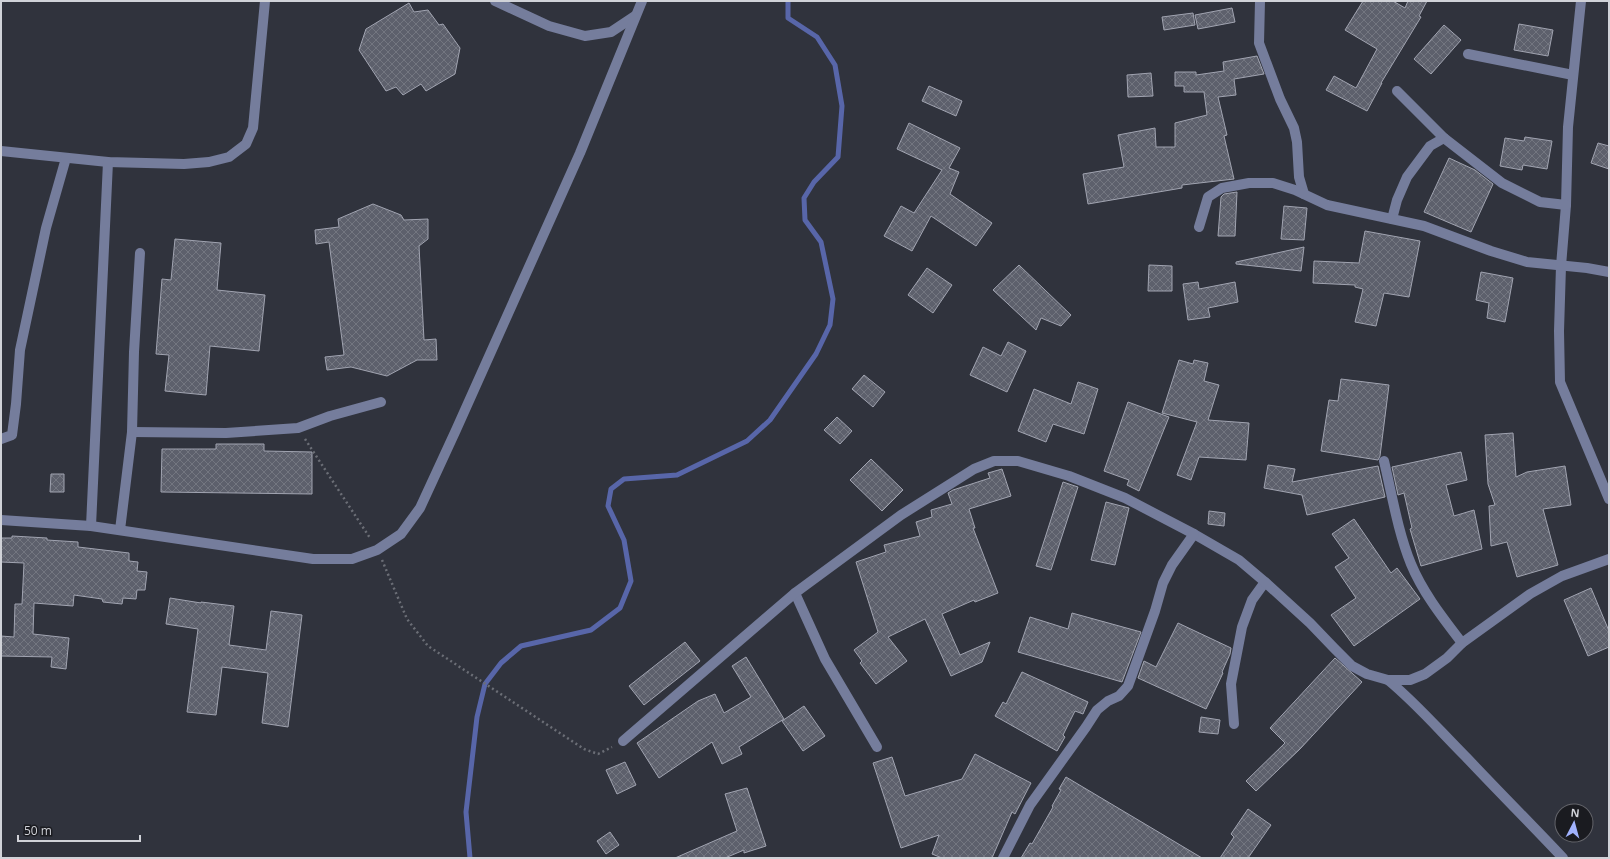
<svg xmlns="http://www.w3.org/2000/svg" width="1610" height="859" viewBox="0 0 1610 859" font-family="'Open Sans',sans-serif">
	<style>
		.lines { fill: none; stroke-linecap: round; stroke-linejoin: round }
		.stream { stroke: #5866a9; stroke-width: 5 }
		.building { fill: url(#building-cross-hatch); stroke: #a1a4b1 }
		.path { stroke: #6b6e76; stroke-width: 2.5; stroke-dasharray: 2 3; stroke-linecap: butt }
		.minor { stroke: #757d9c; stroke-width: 10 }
	</style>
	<defs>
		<pattern id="building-cross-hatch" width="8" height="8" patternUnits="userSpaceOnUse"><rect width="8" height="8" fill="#5d606c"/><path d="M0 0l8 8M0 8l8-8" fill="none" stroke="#737680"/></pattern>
	</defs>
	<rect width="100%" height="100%" fill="#30333d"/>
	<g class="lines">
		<path class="stream" d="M 470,858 L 466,812 L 477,717 L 485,684 L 501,663 L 521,646 L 591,630 L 620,608 L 631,581 L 624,540 L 608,506 L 611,489 L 624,479 L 677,475 L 747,441 L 770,420 L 816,354 L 830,325 L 833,299 L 821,242 L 805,220 L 804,198 L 814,182 L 838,157 L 842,106 L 835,65 L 817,37 L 788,18 L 788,1"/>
	</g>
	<g class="building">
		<path d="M 1363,1 L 1393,1 L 1405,8 L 1408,1 L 1427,1 L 1419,16 L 1421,17 L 1381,83 L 1382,83 L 1367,111 L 1326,90 L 1334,76 L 1356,88 L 1377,49 L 1345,30 Z"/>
		<path d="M 409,3 L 414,12 L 428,10 L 439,25 L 443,24 L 460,48 L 455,74 L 426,91 L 421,84 L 403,95 L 396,87 L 386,91 L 359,50 L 366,29 Z"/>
		<path d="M 1232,8 L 1235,22 L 1198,29 L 1195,15 Z"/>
		<path d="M 1193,13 L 1195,25 L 1164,30 L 1162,17 Z"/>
		<path d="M 1519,24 L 1553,30 L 1548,56 L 1514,50 Z"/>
		<path d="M 1444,25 L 1461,40 L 1431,74 L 1414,59 Z"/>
		<path d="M 1257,56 L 1264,74 L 1234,79 L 1236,95 L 1218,97 L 1227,135 L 1224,136 L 1234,179 L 1182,185 L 1182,188 L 1088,204 L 1083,174 L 1124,167 L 1118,135 L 1155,128 L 1156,147 L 1175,147 L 1175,123 L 1207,115 L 1204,92 L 1184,92 L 1184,86 L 1175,86 L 1175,72 L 1196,72 L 1196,75 L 1224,71 L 1223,62 Z"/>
		<path d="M 1151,73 L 1153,96 L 1128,97 L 1127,75 Z"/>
		<path d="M 929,86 L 962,101 L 956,116 L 922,101 Z"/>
		<path d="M 909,123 L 960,148 L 949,168 L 959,172 L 950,194 L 992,223 L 976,246 L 931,216 L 912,251 L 884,236 L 901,206 L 914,213 L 942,170 L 897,149 Z"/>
		<path d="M 1525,137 L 1552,141 L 1547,169 L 1523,165 L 1522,170 L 1500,166 L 1505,138 L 1524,141 Z"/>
		<path d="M 1598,143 L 1609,146 L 1609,169 L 1591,163 Z"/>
		<path d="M 1449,158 L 1475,170 L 1493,184 L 1471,232 L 1424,212 Z"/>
		<path d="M 1237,192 L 1235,236 L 1218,236 L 1221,197 L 1224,194 Z"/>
		<path d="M 373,204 L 401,215 L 404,220 L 428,219 L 428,239 L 419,246 L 424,340 L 436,339 L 437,360 L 417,360 L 387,376 L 351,367 L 327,370 L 325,357 L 344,355 L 329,242 L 316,244 L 315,230 L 339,227 L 338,219 Z"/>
		<path d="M 1284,206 L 1307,208 L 1304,240 L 1281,239 Z"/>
		<path d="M 1365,231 L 1420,241 L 1409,297 L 1384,293 L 1376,326 L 1355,322 L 1363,289 L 1355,287 L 1355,285 L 1313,283 L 1314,261 L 1359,263 Z"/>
		<path d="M 175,239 L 221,243 L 217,290 L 265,295 L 259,351 L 210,346 L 206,395 L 165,391 L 169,355 L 156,354 L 162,279 L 171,280 Z"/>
		<path d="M 1304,247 L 1301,271 L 1236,264 L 1236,262 Z"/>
		<path d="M 1019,265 L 1071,315 L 1061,326 L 1041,318 L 1036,330 L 993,290 Z"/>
		<path d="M 1149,265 L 1172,266 L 1172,291 L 1148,291 Z"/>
		<path d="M 927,268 L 952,285 L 933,313 L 908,295 Z"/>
		<path d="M 1481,272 L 1513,278 L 1505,322 L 1487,318 L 1489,303 L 1476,300 Z"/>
		<path d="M 1198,282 L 1199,289 L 1235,282 L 1238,302 L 1208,308 L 1210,317 L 1188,320 L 1183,284 Z"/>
		<path d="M 1008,342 L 1026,351 L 1007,392 L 970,375 L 983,347 L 1001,356 Z"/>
		<path d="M 1179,360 L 1193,364 L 1194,360 L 1208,363 L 1204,381 L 1219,385 L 1208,420 L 1249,423 L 1246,460 L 1199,457 L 1191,480 L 1177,475 L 1197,422 L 1162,413 Z"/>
		<path d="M 864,375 L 885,392 L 873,407 L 852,389 Z"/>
		<path d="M 1341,379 L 1389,385 L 1380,456 L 1378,460 L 1321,451 L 1329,400 L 1338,401 Z"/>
		<path d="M 1078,382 L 1098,389 L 1084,434 L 1053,424 L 1046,442 L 1018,431 L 1034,389 L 1071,404 Z"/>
		<path d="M 1128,402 L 1169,417 L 1139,491 L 1127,485 L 1129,480 L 1104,471 Z"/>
		<path d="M 837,417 L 852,431 L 840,444 L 824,430 Z"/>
		<path d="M 1513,433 L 1516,477 L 1527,472 L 1565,466 L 1571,505 L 1543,509 L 1558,565 L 1517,577 L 1507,542 L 1491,546 L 1489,506 L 1495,505 L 1488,484 L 1485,435 Z"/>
		<path d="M 216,444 L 264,444 L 264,451 L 312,452 L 312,494 L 161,492 L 162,449 L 216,449 Z"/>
		<path d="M 1461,452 L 1467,480 L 1446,485 L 1454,516 L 1474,510 L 1482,549 L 1421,566 L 1410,529 L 1412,528 L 1404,493 L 1398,495 L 1392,467 Z"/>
		<path d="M 871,459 L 903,490 L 882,511 L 850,480 Z"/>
		<path d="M 1268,465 L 1295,469 L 1292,482 L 1378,466 L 1385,497 L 1307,515 L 1302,495 L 1264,488 Z"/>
		<path d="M 1002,469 L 1011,496 L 969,509 L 975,528 L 973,528 L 998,593 L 975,602 L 974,600 L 942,614 L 960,655 L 990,642 L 982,662 L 951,676 L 925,619 L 888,637 L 907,661 L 876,684 L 860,663 L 862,661 L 854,650 L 878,632 L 856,562 L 886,552 L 884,545 L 920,536 L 916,522 L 932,517 L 931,510 L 952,504 L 948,493 L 953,490 L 990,478 L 988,473 Z"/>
		<path d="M 51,474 L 64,474 L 64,492 L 50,492 Z"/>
		<path d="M 1063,482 L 1078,487 L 1051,570 L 1036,566 Z"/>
		<path d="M 1106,502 L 1129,508 L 1115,565 L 1091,560 Z"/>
		<path d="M 1209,511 L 1225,513 L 1224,526 L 1208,524 Z"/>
		<path d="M 1354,519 L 1391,573 L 1397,568 L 1420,599 L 1354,646 L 1331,615 L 1356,598 L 1335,567 L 1349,558 L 1332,534 Z"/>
		<path d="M 12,536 L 47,538 L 47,540 L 78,542 L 78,547 L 129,553 L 129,561 L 138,562 L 137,571 L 147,572 L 145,590 L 137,590 L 136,599 L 123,598 L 122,604 L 103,602 L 102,599 L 74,595 L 73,606 L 34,603 L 33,634 L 69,638 L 66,669 L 51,667 L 52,657 L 1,656 L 1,636 L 14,637 L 15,604 L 22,604 L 24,563 L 1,562 L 1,538 L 12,538 Z"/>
		<path d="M 1591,588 L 1609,631 L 1609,647 L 1588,656 L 1564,600 Z"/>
		<path d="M 170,598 L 201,603 L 201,602 L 234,606 L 229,645 L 266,650 L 271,611 L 302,615 L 288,727 L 262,723 L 268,673 L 222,667 L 216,715 L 187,712 L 198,629 L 166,624 Z"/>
		<path d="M 1072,613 L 1141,632 L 1122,682 L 1018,652 L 1030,617 L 1068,629 Z"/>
		<path d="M 1178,623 L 1231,648 L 1230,654 L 1222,672 L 1223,673 L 1206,709 L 1138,678 L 1144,661 L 1156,667 Z"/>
		<path d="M 685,642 L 700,661 L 644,705 L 629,686 Z"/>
		<path d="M 746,657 L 784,719 L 739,747 L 742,754 L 722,764 L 712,742 L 659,778 L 637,743 L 698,701 L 715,694 L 724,713 L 751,697 L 732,666 Z"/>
		<path d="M 1335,658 L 1362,682 L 1300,749 L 1256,791 L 1246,781 L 1285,743 L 1270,728 Z"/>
		<path d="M 1022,672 L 1088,702 L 1083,714 L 1075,711 L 1063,735 L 1065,737 L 1057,751 L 995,716 L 1003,702 L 1006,704 Z"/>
		<path d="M 804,706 L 825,736 L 803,751 L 782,721 Z"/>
		<path d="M 1201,717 L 1220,720 L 1218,734 L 1199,732 Z"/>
		<path d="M 975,754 L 1031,783 L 1015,814 L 1012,812 L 992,858 L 942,858 L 932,854 L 939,835 L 901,848 L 873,763 L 892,757 L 905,796 L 962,779 Z"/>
		<path d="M 625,762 L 636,785 L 617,794 L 606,770 Z"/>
		<path d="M 1066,777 L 1202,858 L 1021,858 L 1030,843 L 1032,844 L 1053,807 L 1052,806 L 1061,790 L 1059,789 Z"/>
		<path d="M 747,788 L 766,846 L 744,853 L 744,850 L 725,858 L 675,858 L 737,831 L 725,794 Z"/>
		<path d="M 1248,809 L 1271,825 L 1248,858 L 1220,858 L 1234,837 L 1231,834 Z"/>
		<path d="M 610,832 L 619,845 L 606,854 L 597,841 Z"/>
	</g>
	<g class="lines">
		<g class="path">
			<path d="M 305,439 L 370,538"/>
			<path d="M 382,560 L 407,619 L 428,646 L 584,749 L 598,754 L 612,747"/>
		</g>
		<g class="minor">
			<path d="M 495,1 L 549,26 L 585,36 L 611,32 L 635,16"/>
			<path d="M 1260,1 L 1259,43 L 1280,99 L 1294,128 L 1297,142 L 1299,177 L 1304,194"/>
			<path d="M 1581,1 L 1568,127 L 1566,205 L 1561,266 L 1559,331 L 1560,382 L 1609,499"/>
			<path d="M 1468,54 L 1573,75"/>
			<path d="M 1397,91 L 1444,138 L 1502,183 L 1540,202 L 1566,205"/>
			<path d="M 1,151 L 108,162 L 184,164 L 209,162 L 229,157 L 246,144 L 253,128 L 265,1"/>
			<path d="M 1392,219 L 1397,200 L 1407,177 L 1430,146 L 1444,138"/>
			<path d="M 1199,227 L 1208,197 L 1222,188 L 1249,183 L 1273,183 L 1295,190 L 1327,205 L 1424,226 L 1491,251 L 1527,262 L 1587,268 L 1609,272"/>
			<path d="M 132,432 L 226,433 L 298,428 L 330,416 L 381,402"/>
			<path d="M 1,439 L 12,435 L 16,404 L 20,350 L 46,228 L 66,158"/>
			<path d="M 1384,461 C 1392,495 1398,532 1411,564 C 1423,593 1443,618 1462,643"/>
			<path d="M 1,520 L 91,526 L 313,559 L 352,559 L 377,550 L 401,534 L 420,508 L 456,430 L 580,153 L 642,1"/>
			<path d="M 91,526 L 108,162"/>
			<path d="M 120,530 L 132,432 L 134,352 L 140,253"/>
			<path d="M 795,593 L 825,659 L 877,747"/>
			<path d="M 1388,680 C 1417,704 1440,731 1466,757 C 1498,791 1531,824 1563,858"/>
			<path d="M 1234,724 L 1231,684 L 1242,627 L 1252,600 L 1265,582"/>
			<path d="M 623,741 L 795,593 L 901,515 L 974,469 L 994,461 L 1018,461 L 1069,476 L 1125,498 L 1194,534 L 1239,560 L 1265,582 L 1310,623 L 1334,648 L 1352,666 L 1367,674 L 1388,680 L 1410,680 L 1425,674 L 1447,658 L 1462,643 L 1530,594 L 1562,576 L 1609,559"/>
			<path d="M 1003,858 L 1030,805 L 1086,727 L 1097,710 L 1108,701 L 1119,696 L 1128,686 L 1155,611 L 1163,583 L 1172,565 L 1194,534"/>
		</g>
	</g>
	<rect width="1610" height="859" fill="none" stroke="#d0d2d8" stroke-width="4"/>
	<g transform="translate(1574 823) rotate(6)"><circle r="19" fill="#1a1b20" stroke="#63646a"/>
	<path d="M0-3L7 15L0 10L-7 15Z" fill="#a1b2fd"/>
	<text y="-6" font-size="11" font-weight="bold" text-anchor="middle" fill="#d0d2d8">N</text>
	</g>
	<path d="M18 835v6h122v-6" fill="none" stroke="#d0d2d8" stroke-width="2"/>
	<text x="24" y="835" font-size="12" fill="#d0d2d8" stroke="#1a1b20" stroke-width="3" paint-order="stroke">50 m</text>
</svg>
